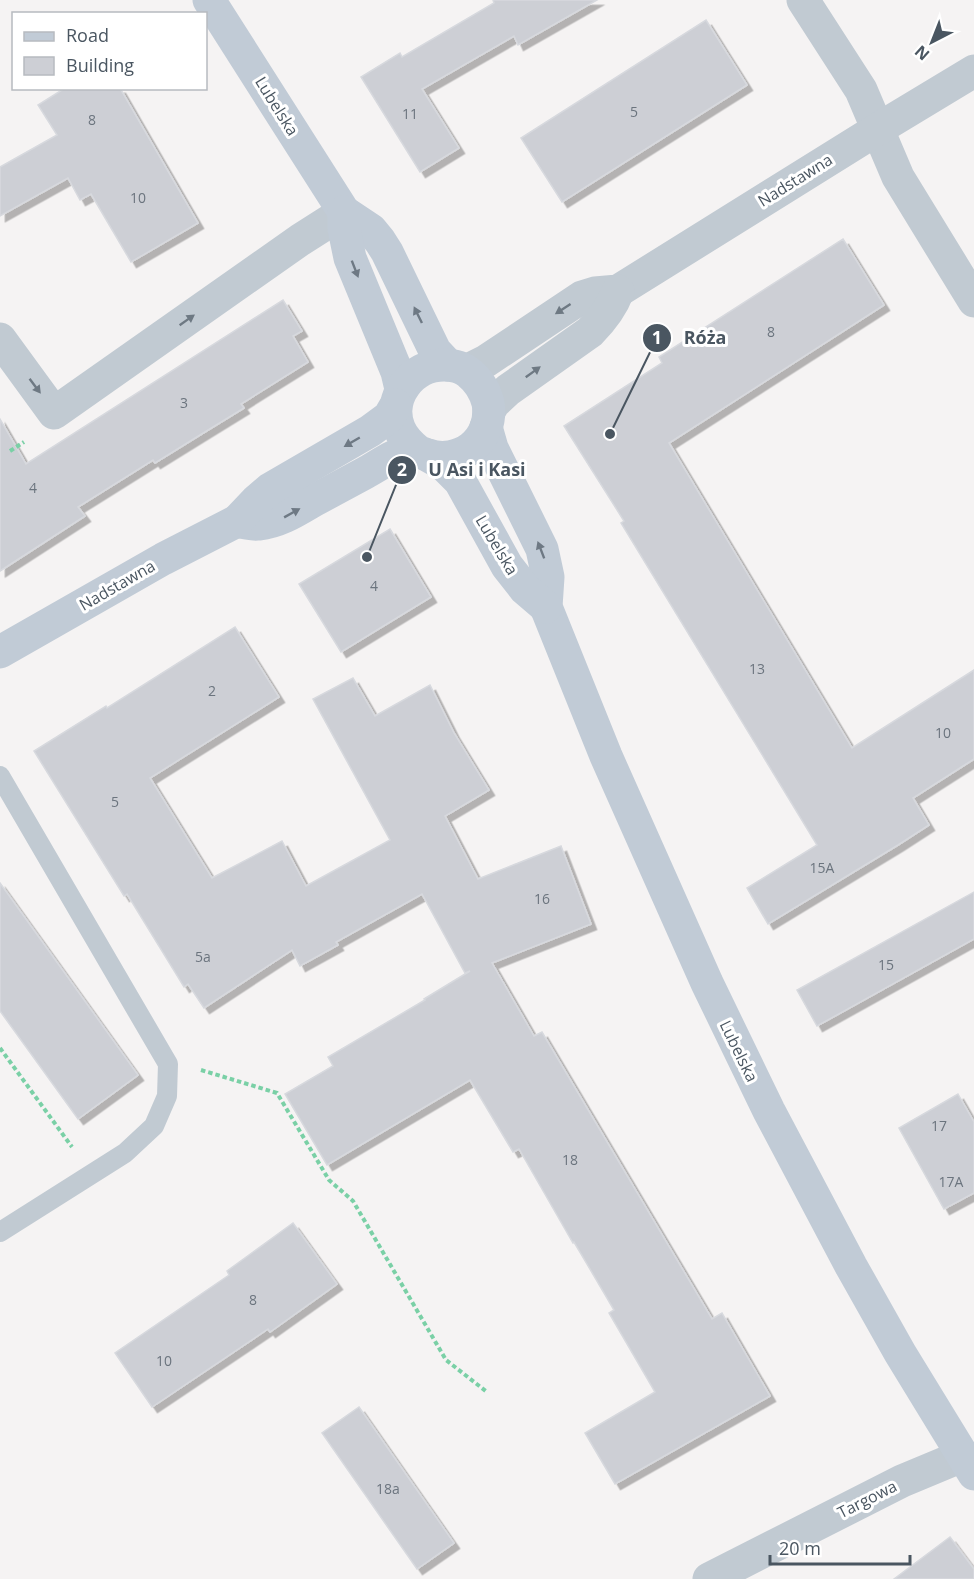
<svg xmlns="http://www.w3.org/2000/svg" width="974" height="1579" viewBox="0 0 974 1579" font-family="'Open Sans',sans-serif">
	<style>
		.building { fill: #cdcfd5; stroke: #d7d9de; stroke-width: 1.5; filter: url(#shadow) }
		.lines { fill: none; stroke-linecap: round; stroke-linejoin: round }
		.path { stroke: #7ad0a6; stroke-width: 4; stroke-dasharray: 4.5 3; stroke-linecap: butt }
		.lane { stroke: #c1cad2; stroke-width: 20 }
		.street { stroke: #c1cad2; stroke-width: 33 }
		.secondary { stroke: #c1cbd6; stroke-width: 33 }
		.oneway { fill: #6e7984 }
		.oneway2 { fill: #6e7983 }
		.labels { text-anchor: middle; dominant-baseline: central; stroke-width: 6; stroke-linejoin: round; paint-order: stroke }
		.number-label { font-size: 14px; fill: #6b747e }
		.street-label { font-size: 16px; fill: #4a5661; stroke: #fff }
		.leader { fill: none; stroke: #4a5661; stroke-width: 2 }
		.callout-dot { fill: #4a5661; stroke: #fff; stroke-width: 2 }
		.mark-label { font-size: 18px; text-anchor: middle; font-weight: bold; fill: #fff }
		.callout-label { font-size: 18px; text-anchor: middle; font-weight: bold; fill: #4a5661; stroke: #fff; stroke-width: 6; stroke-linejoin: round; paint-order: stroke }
	</style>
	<defs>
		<filter id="shadow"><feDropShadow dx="5.5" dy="5.5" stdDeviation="0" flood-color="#0004"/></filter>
	</defs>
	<rect width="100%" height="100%" fill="#f5f3f3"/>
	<g class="building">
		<path d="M 493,0 L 597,0 L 518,45 L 514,36 L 422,89 L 459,148 L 420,172 L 361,77 L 400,53 L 402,57 L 494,3 Z"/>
		<path d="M 706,20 L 747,85 L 562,202 L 521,138 Z"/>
		<path d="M 65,88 L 120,88 L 198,223 L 131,262 L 91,194 L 80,200 L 68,178 L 0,216 L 0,167 L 57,135 L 38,105 Z"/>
		<path d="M 843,239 L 884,305 L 669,443 L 852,748 L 974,670 L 974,759 L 913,798 L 929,825 L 898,845 L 768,924 L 747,888 L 817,845 L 621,523 L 624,521 L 564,426 L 662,363 L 659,357 Z"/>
		<path d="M 283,300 L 302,331 L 293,336 L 308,362 L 241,404 L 244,408 L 200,435 L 155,463 L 153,460 L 78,507 L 85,516 L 0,571 L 0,419 L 26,464 Z"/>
		<path d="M 390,529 L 431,597 L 341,652 L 299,584 Z"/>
		<path d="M 235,627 L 279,697 L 150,778 L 212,878 L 282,841 L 306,886 L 390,840 L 313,699 L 353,678 L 375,716 L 430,685 L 454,733 L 489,790 L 445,816 L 478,879 L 561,846 L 591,924 L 492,963 L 534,1036 L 542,1032 L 712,1319 L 722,1313 L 770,1396 L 615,1484 L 585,1433 L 655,1392 L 609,1313 L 614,1310 L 574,1242 L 573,1243 L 519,1149 L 513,1152 L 470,1080 L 327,1165 L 285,1094 L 333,1066 L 328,1057 L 425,1000 L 424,999 L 470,971 L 465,973 L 422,894 L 336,942 L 338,945 L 300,966 L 292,950 L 204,1008 L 188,984 L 184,987 L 127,894 L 124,896 L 34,751 L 106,706 L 107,708 Z"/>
		<path d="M 0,883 L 138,1075 L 78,1119 L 0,1011 Z"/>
		<path d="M 974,892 L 974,939 L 817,1026 L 797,990 Z"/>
		<path d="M 958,1094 L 974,1122 L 974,1193 L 944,1209 L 899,1128 Z"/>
		<path d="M 293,1223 L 337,1284 L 270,1332 L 268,1329 L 152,1407 L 115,1353 L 229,1275 L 227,1271 Z"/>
		<path d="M 359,1407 L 454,1543 L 417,1569 L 322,1433 Z"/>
		<path d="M 950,1537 L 974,1569 L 974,1579 L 894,1579 Z"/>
	</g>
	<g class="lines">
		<g class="path">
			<path d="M 10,451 L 24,442"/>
			<path d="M 0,1048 L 72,1147"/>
			<path d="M 201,1070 L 277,1093 L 329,1180 L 353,1201 L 446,1360 L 487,1392"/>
		</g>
		<path class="lane" d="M 0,776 L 168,1064 L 167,1096 L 154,1126 L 125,1153 L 0,1232"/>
		<g class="street">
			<path d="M 803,0 L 861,90 L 898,177 L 974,301"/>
			<path d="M 0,339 L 54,413 L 300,240 L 344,212"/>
			<path d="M 464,369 L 470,369 L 486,361 L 582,297 L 595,293 L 618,291 L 878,129 L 974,71"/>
			<path d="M 489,411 L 494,403 L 508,390 L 590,332 C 602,320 612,307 618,291"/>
			<path d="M 709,1579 L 902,1481 L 962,1456"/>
		</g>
		<g class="secondary">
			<path d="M 209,0 L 344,212 L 371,230 L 380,241 L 387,252 L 435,351 L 448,365"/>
			<path d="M 344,212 L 344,229 L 350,258 L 397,372 L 401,389"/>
			<path d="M 486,427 L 492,448 L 542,549 L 548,577 L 546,607 L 606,756 L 707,983 L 769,1111 L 851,1266 L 900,1353 L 974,1474"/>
			<path d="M 427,455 L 443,464 L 460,481 L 507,566 L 525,589 L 546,607"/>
			<path d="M 237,521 C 244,523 251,525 259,524 C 279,522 296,511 313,501 C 330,492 348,482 365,473 C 378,466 396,453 410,451 C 417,450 422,453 428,455 C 442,460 459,457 471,448 C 485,437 491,420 488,403 C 485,391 479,381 469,373 C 462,367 453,365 444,365 C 412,365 387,397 399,428 C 403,438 410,445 419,452"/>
			<path d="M 0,652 L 163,559 L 237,521 L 256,501 L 270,489 L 370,431 L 389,417 L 396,405"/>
		</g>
	</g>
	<defs><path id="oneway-solid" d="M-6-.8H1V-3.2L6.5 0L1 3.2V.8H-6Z" transform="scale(1.5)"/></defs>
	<g class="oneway">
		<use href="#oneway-solid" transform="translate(355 269) rotate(69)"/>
		<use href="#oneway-solid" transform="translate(418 315) rotate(-116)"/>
		<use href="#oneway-solid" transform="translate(352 442) rotate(150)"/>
		<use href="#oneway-solid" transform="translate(292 513) rotate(-29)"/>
		<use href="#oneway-solid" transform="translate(541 550) rotate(-111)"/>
	</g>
	<g class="oneway2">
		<use href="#oneway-solid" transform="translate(563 309) rotate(147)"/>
		<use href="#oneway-solid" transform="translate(187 320) rotate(-35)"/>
		<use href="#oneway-solid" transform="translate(533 372) rotate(-36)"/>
		<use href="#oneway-solid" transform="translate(35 386) rotate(53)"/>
	</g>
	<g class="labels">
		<g class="number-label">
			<text x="634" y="111">5</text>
			<text x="410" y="113">11</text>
			<text x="92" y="119">8</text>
			<text x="138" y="197">10</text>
			<text x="771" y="331">8</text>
			<text x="184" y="402">3</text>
			<text x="33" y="487">4</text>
			<text x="374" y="585">4</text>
			<text x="757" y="668">13</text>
			<text x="212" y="690">2</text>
			<text x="943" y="732">10</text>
			<text x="115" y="801">5</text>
			<text x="822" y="867">15A</text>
			<text x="542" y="898">16</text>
			<text x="203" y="956">5a</text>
			<text x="886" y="964">15</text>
			<text x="939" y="1125">17</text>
			<text x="570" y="1159">18</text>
			<text x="951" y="1181">17A</text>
			<text x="253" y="1299">8</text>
			<text x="164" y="1360">10</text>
			<text x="388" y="1488">18a</text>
		</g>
		<g class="street-label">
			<text transform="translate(277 106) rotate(58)">Lubelska</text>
			<text transform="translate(795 180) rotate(-32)">Nadstawna</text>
			<text transform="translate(497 545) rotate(59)">Lubelska</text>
			<text transform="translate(117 585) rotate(-30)">Nadstawna</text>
			<text transform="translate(739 1051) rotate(64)">Lubelska</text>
			<text transform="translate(867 1499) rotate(-27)">Targowa</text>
		</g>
	</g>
	<path class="leader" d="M610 434L657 338M367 557L402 470"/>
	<g class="callout-dot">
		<circle cx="610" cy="434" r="6"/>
		<circle cx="367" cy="557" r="6"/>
		<circle cx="657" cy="338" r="15"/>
		<circle cx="402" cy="470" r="15"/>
	</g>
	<g class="mark-label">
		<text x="657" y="344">1</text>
		<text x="402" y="476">2</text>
	</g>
	<g class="callout-label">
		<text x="705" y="344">Róża</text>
		<text x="477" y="476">U Asi i Kasi</text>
	</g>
	<rect x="12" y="12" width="195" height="78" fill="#ffffff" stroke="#b7bbc0" stroke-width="1.5"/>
	<rect x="24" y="32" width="30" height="9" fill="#c1cbd6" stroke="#b7bbc0" stroke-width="1.5"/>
	<text x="66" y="42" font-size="18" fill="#4a5661">Road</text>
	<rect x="24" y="57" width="30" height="18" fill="#cdcfd5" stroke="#b7bbc0" stroke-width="1.5"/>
	<text x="66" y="72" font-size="18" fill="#4a5661">Building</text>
	<g transform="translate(932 42) rotate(222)" stroke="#ffffff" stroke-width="4.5" paint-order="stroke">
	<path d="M0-4.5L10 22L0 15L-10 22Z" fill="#4a5661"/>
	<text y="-9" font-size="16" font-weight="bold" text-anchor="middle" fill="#4a5661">N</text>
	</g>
	<path d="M770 1555v9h140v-9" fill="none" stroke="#4a5661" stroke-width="3"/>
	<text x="779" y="1555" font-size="18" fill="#4a5661" stroke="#ffffff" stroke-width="4.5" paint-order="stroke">20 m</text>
</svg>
